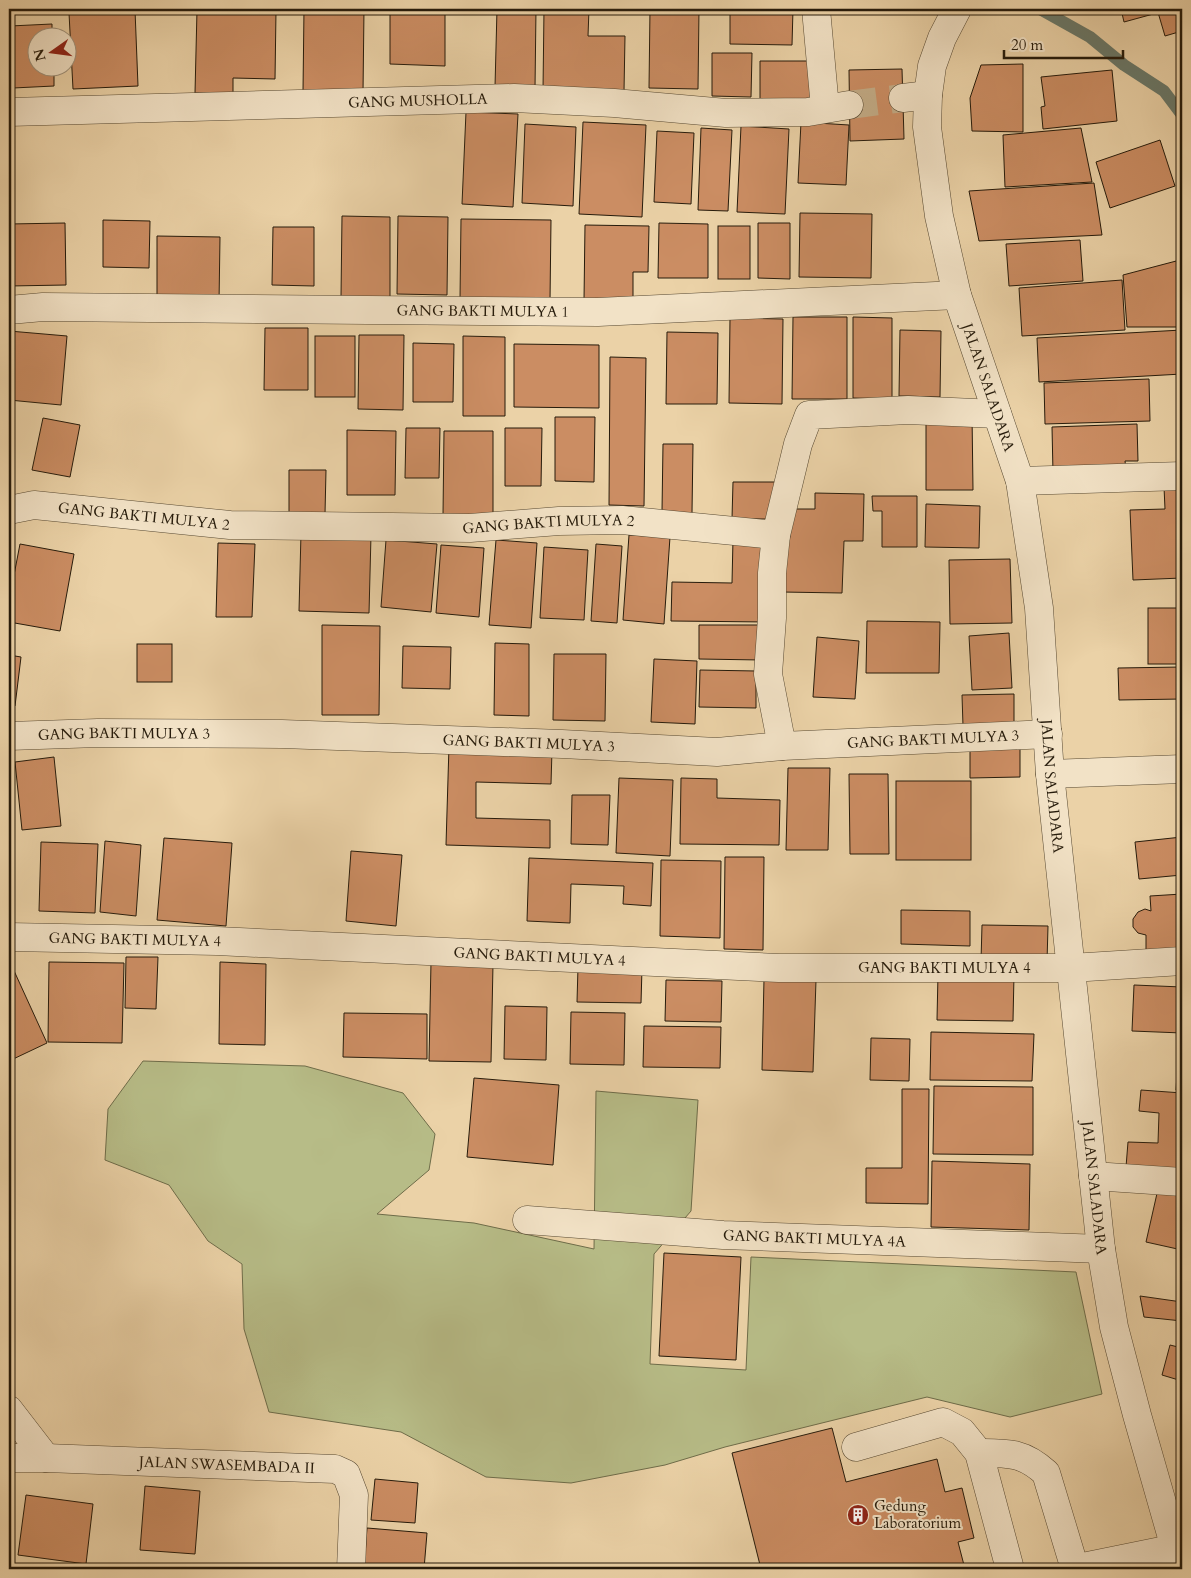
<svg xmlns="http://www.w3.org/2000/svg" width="1191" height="1578" viewBox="0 0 1191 1578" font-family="Cardo,serif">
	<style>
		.green { fill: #b7bc87; stroke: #6e6c49 }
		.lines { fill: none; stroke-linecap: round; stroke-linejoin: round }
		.stream { stroke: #6a796a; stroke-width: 12 }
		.building { fill: #cb8d63; stroke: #261b0b }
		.minor-tunnel { stroke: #c4ad88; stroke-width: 28; stroke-dasharray: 28 14; stroke-linecap: butt }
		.minor-casing { stroke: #574932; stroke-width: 29 }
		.minor { stroke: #f2e2c6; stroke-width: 28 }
		.labels { text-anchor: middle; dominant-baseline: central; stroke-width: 4; stroke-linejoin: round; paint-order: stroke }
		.street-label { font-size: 15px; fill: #261b0b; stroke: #f2e2c6 }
		.poi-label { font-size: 15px; fill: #261b0b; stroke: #f2e2c6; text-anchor: start }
	</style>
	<rect width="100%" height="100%" fill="#ebd2a7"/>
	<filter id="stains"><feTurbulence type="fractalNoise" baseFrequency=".004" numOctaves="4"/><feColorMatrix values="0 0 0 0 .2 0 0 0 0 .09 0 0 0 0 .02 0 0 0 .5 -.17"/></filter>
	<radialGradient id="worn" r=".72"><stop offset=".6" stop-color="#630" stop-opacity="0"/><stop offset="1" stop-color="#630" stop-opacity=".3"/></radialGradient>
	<path class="green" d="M 143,1061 L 305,1066 L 403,1093 L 435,1134 L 429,1170 L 377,1214 L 474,1223 L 594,1249 L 596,1091 L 698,1100 L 691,1211 L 654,1254 L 650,1364 L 746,1370 L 751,1257 L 1076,1272 L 1102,1394 L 1010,1417 L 927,1397 L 725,1447 L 665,1465 L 571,1483 L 486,1477 L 401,1432 L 269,1412 L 244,1329 L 242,1264 L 208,1241 L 169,1185 L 105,1160 L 108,1109 Z"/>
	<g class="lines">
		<path class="stream" d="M 1040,9 L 1090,37 L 1124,65 L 1164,91 L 1182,115"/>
	</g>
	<g class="building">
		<path d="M 304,9 L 364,9 L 363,92 L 303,91 Z"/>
		<path d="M 390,9 L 445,9 L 445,66 L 390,64 Z"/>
		<path d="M 497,9 L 536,9 L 535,88 L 495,87 Z"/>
		<path d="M 544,9 L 589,9 L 588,36 L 625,36 L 624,91 L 543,90 Z"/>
		<path d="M 650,9 L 699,9 L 698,89 L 649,88 Z"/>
		<path d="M 730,9 L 793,9 L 792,45 L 730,44 Z"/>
		<path d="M 1121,9 L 1155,9 L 1157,13 L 1124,22 Z"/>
		<path d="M 1157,9 L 1182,9 L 1182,31 L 1165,36 Z"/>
		<path d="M 135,10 L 138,86 L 73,89 L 69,13 Z"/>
		<path d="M 197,10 L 276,11 L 275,79 L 233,78 L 233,93 L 195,93 Z"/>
		<path d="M 52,24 L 52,38 L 38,38 L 38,68 L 54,68 L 54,86 L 13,88 L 10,26 Z"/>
		<path d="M 712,53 L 752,53 L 751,97 L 712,96 Z"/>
		<path d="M 760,61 L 817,61 L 817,103 L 760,102 Z"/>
		<path d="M 1023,64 L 1023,132 L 972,131 L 970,98 L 981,65 Z"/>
		<path d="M 902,69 L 904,139 L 850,141 L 849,70 Z"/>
		<path d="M 1112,70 L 1117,121 L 1043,129 L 1041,107 L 1045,106 L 1041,77 Z"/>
		<path d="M 466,112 L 518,114 L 513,207 L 462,204 Z"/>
		<path d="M 583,122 L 646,125 L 642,217 L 579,214 Z"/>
		<path d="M 801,122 L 849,125 L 846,185 L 798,183 Z"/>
		<path d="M 525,124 L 576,127 L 573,206 L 522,203 Z"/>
		<path d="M 741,126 L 789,129 L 785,214 L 737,212 Z"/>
		<path d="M 701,128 L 732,130 L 728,211 L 698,210 Z"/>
		<path d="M 1081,128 L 1092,182 L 1005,187 L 1003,135 Z"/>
		<path d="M 657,131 L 694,133 L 691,204 L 654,202 Z"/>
		<path d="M 1160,140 L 1175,186 L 1110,208 L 1096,162 Z"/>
		<path d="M 1094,183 L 1102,235 L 979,241 L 969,191 Z"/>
		<path d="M 800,213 L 872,214 L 871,278 L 799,277 Z"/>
		<path d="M 342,216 L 390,217 L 390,298 L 341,297 Z"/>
		<path d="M 398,216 L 448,217 L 447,295 L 397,294 Z"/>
		<path d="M 461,219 L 551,220 L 550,301 L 460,299 Z"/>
		<path d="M 103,220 L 150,221 L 149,268 L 103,267 Z"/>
		<path d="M 65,223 L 66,285 L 9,286 L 9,224 Z"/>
		<path d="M 659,223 L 708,224 L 708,278 L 658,278 Z"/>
		<path d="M 758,223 L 790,223 L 790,279 L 758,278 Z"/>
		<path d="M 585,225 L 649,226 L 648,272 L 633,272 L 633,300 L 584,300 Z"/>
		<rect x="718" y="226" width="32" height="53"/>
		<path d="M 273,227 L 314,227 L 314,286 L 272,285 Z"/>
		<path d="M 157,236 L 220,237 L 219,303 L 157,302 Z"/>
		<path d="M 1080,240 L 1083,281 L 1009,286 L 1006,244 Z"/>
		<path d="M 1180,260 L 1182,327 L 1127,327 L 1123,275 Z"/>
		<path d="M 1122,280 L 1125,330 L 1022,336 L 1019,288 Z"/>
		<path d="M 793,317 L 847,317 L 847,399 L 792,399 Z"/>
		<path d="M 853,317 L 892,318 L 892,399 L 853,398 Z"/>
		<path d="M 730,318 L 783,319 L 782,404 L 729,403 Z"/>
		<path d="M 265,328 L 308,328 L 308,390 L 264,390 Z"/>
		<path d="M 900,330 L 941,331 L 940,397 L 899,396 Z"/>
		<path d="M 1182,330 L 1182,374 L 1039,382 L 1037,338 Z"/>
		<path d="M 9,331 L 67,336 L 61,405 L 9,400 Z"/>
		<path d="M 667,332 L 718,333 L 717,404 L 666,404 Z"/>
		<path d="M 359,335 L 404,335 L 403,410 L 358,409 Z"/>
		<rect x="315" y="336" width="40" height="61"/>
		<path d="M 463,336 L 505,337 L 505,416 L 463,416 Z"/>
		<path d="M 413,343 L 454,344 L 453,402 L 413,402 Z"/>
		<path d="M 514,344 L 599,345 L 599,408 L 514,407 Z"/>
		<path d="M 610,357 L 646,358 L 644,506 L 609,505 Z"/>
		<path d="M 1149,379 L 1150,421 L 1045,424 L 1044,383 Z"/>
		<path d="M 926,414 L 972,414 L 973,490 L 926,490 Z"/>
		<path d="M 555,417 L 595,417 L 594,482 L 555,481 Z"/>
		<path d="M 43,418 L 80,425 L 70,477 L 32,470 Z"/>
		<path d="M 1137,424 L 1138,461 L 1125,461 L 1126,470 L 1053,473 L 1052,427 Z"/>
		<path d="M 406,428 L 440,428 L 439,478 L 405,478 Z"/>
		<path d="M 505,428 L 542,428 L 541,486 L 505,486 Z"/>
		<path d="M 347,430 L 396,431 L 395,495 L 347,495 Z"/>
		<path d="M 444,431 L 493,431 L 493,516 L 443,515 Z"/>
		<path d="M 663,444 L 693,444 L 692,513 L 662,512 Z"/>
		<path d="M 289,470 L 326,470 L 325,514 L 289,513 Z"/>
		<path d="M 733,482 L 777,482 L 777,519 L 732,519 Z"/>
		<path d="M 1182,486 L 1182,578 L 1133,580 L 1130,510 L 1165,509 L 1164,487 Z"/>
		<path d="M 815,493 L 864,494 L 863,541 L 844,541 L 842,593 L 782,592 L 783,509 L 815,509 Z"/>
		<path d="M 872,496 L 917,496 L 917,547 L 882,547 L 882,511 L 873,511 Z"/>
		<path d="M 926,504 L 980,506 L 979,548 L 925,547 Z"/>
		<path d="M 301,533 L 371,535 L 369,613 L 299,611 Z"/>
		<path d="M 629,535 L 670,537 L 664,624 L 623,620 Z"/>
		<path d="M 733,539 L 769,539 L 768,622 L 671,621 L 672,582 L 732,583 Z"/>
		<path d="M 386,540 L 437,544 L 431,612 L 381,607 Z"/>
		<path d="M 496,540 L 537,543 L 531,628 L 489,625 Z"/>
		<path d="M 218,543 L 255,544 L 252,617 L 216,617 Z"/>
		<path d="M 20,544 L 74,554 L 60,631 L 9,622 L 9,601 Z"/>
		<path d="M 596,544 L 622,546 L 617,623 L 591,621 Z"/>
		<path d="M 441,545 L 484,548 L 479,617 L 436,613 Z"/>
		<path d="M 544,547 L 588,550 L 584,620 L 540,618 Z"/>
		<path d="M 1010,559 L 1012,623 L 950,624 L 949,560 Z"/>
		<rect x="1148" y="608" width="34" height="56"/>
		<path d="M 867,621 L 940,622 L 939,673 L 866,673 Z"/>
		<path d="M 322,625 L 380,626 L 379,715 L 322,715 Z"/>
		<path d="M 699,625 L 761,625 L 761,660 L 699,659 Z"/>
		<path d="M 1009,633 L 1012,688 L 972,690 L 969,636 Z"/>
		<path d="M 817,637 L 859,641 L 855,699 L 813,697 Z"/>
		<path d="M 495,643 L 529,644 L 529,716 L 494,715 Z"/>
		<rect x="137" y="644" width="35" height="38"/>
		<path d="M 403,646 L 451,647 L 450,689 L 402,688 Z"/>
		<path d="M 554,654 L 606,654 L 605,721 L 553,720 Z"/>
		<path d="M 9,655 L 21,657 L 15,706 L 9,705 Z"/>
		<path d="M 654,659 L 697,661 L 695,724 L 651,722 Z"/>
		<path d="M 1182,667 L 1182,699 L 1119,700 L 1118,668 Z"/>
		<path d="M 700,670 L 756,671 L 756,708 L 699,707 Z"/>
		<path d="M 1014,694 L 1014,725 L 963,726 L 962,695 Z"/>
		<path d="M 1020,745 L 1020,777 L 970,778 L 970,746 Z"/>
		<path d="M 449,746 L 552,750 L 551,784 L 476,782 L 476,818 L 550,820 L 550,848 L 446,845 Z"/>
		<path d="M 54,757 L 61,826 L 22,830 L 15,762 Z"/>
		<path d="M 788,768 L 830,768 L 828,850 L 786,850 Z"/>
		<path d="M 849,774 L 888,774 L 889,854 L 850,854 Z"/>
		<path d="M 619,778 L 673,780 L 670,856 L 616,853 Z"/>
		<path d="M 681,778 L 717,779 L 717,798 L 780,800 L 779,845 L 680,844 Z"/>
		<rect x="896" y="781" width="75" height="79"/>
		<path d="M 572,795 L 610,795 L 608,845 L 571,844 Z"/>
		<path d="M 1182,837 L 1182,875 L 1139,879 L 1135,842 Z"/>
		<path d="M 164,838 L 232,843 L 226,926 L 157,920 Z"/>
		<path d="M 105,841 L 141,845 L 136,916 L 100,912 Z"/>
		<path d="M 41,842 L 98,844 L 95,913 L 39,911 Z"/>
		<path d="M 351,851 L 402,855 L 396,926 L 346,921 Z"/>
		<path d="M 725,857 L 764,857 L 763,950 L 724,949 Z"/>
		<path d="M 529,858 L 653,863 L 651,906 L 623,904 L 624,886 L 571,884 L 570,923 L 527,921 Z"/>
		<path d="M 661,860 L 721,861 L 720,938 L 660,936 Z"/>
		<path d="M 1182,894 L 1182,951 L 1146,952 L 1146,935 L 1138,933 L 1133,927 L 1133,919 L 1138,912 L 1145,909 L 1151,911 L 1150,896 Z"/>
		<path d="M 901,910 L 970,911 L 970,946 L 901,944 Z"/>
		<path d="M 982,925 L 1048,926 L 1047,962 L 981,961 Z"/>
		<path d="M 126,957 L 158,957 L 156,1009 L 125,1008 Z"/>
		<path d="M 9,962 L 10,962 L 47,1043 L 9,1061 Z"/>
		<path d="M 49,962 L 124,963 L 122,1043 L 48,1042 Z"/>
		<path d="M 220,962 L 266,964 L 265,1045 L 219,1044 Z"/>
		<path d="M 431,962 L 493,964 L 491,1062 L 429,1061 Z"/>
		<path d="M 578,967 L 642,968 L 641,1003 L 577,1002 Z"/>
		<path d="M 938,974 L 1014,975 L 1013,1021 L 937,1020 Z"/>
		<path d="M 764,979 L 816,980 L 813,1072 L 762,1070 Z"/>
		<path d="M 666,980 L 722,981 L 721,1022 L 665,1021 Z"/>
		<path d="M 1134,985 L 1182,987 L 1182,1033 L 1132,1031 Z"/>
		<path d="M 505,1006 L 547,1007 L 546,1060 L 504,1059 Z"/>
		<path d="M 571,1012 L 625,1013 L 624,1065 L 570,1064 Z"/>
		<path d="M 344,1013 L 427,1014 L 427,1059 L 343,1057 Z"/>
		<path d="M 644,1026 L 721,1027 L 720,1068 L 643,1067 Z"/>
		<path d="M 931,1032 L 1034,1034 L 1032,1081 L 930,1080 Z"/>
		<path d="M 871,1038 L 910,1039 L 909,1081 L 870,1080 Z"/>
		<path d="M 1179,1042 L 1182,1042 L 1182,1090 L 1176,1090 Z"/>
		<path d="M 474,1078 L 559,1085 L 553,1165 L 467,1157 Z"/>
		<path d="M 934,1086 L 1033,1087 L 1033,1155 L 933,1154 Z"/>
		<path d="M 902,1089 L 929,1089 L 928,1204 L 866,1203 L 866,1168 L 902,1168 Z"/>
		<path d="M 1141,1090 L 1182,1093 L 1182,1171 L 1126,1167 L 1128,1142 L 1158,1143 L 1159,1113 L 1139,1111 Z"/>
		<path d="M 932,1161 L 1030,1164 L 1029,1230 L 931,1227 Z"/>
		<path d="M 1158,1189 L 1182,1195 L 1182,1250 L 1146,1242 Z"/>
		<path d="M 664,1253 L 741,1257 L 736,1360 L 659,1356 Z"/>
		<path d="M 1140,1296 L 1182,1302 L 1182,1321 L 1144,1317 Z"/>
		<path d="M 1170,1345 L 1182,1348 L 1182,1381 L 1162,1375 Z"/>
		<path d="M 832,1428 L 846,1482 L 937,1459 L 945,1492 L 962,1488 L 974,1538 L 958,1542 L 965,1569 L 761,1569 L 732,1453 Z"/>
		<path d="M 375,1479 L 418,1483 L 415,1523 L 371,1520 Z"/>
		<path d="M 145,1486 L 200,1491 L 195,1554 L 140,1550 Z"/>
		<path d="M 26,1495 L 93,1504 L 86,1564 L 18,1555 Z"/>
		<path d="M 367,1528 L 427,1533 L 424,1569 L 364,1569 Z"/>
	</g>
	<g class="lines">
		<path class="minor-tunnel" d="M 849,105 L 903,98"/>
		<g class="minor-casing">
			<g id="minor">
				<path d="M 816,9 L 825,108"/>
				<path id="s1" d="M 957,9 L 942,38 L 932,66 L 928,95 L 927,127 L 939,216 L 957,295 L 1020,481 L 1039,608 L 1050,774 L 1101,1249 L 1114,1327 L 1137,1415 L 1181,1569"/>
				<path d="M 903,98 L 928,95"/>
				<path id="s2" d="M 9,112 L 514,98 L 614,103 L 726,113 L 808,112 L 849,105"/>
				<path id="s3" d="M 9,310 L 43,307 L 598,312 L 957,295"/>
				<path d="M 1020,481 L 1182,476"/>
				<path id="s4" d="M 9,510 L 34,505 L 230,525 L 470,528 L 559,521 L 622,520 L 776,535 L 798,444 L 809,415 L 908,410 L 997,414"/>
				<path d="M 776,535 L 772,573 L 772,618 L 768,674 L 782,746"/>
				<path id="s5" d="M 9,736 L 98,733 L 282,734 L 562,744 L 717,752 L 782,746 L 1048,734"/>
				<path d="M 1050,774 L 1182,769"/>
				<path id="s6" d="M 9,937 L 217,941 L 779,968 L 1071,968 L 1182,961"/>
				<path d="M 1093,1176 L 1182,1182"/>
				<path id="s7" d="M 527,1220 L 723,1235 L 1101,1249"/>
				<path d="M 9,1410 L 46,1458"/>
				<path d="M 856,1447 L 943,1422 L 962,1432 L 979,1453 L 1010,1569"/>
				<path d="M 979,1453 C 1008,1453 1023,1452 1046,1473 L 1075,1569"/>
				<path id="s8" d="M 9,1458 L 46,1458 L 335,1469 L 346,1474 L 354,1495 L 351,1569"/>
				<path d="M 1073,1569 L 1176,1548"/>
			</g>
		</g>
		<use href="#minor" class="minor"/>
	</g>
	<defs>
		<g id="building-disc" transform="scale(1.125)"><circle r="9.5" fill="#8f2418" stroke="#f2e2c6"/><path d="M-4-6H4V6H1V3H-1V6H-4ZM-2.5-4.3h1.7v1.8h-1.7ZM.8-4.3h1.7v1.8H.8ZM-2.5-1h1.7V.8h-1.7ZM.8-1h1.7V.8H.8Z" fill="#fff"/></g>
	</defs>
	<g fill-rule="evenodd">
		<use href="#building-disc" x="858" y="1515"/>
	</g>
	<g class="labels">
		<g class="street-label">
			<text stroke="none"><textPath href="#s2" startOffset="409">GANG MUSHOLLA</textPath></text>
			<text stroke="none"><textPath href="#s3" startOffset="474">GANG BAKTI MULYA 1</textPath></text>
			<text stroke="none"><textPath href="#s1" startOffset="392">JALAN SALADARA</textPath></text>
			<text stroke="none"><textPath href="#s4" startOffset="136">GANG BAKTI MULYA 2</textPath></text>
			<text stroke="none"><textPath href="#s4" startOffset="541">GANG BAKTI MULYA 2</textPath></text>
			<text stroke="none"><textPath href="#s5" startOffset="115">GANG BAKTI MULYA 3</textPath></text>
			<text stroke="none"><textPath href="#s5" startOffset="925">GANG BAKTI MULYA 3</textPath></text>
			<text stroke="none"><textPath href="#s5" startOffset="520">GANG BAKTI MULYA 3</textPath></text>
			<text stroke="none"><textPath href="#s1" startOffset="798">JALAN SALADARA</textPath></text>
			<text stroke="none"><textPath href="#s6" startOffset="126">GANG BAKTI MULYA 4</textPath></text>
			<text stroke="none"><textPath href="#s6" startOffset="531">GANG BAKTI MULYA 4</textPath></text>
			<text stroke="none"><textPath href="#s6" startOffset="936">GANG BAKTI MULYA 4</textPath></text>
			<text stroke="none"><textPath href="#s1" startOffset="1202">JALAN SALADARA</textPath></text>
			<text stroke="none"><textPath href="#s7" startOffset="288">GANG BAKTI MULYA 4A</textPath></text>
			<text stroke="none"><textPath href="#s8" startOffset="218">JALAN SWASEMBADA II</textPath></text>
		</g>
		<g class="poi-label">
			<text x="874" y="1506">Gedung<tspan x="874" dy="17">Laboratorium</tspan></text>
		</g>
	</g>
	<rect width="1191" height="1578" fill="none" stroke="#ebd2a7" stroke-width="30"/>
	<rect x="10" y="10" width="1171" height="1558" fill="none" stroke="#261b0b" stroke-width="2.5"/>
	<rect x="15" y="15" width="1161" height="1548" fill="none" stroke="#261b0b"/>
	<g transform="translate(52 52) rotate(256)"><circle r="24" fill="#f2e2c6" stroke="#a0927b"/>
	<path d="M0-4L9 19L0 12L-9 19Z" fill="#8f2418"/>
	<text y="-8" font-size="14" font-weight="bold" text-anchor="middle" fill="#261b0b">N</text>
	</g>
	<path d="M1004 50v8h119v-8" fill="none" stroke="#261b0b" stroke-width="2.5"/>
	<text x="1011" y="50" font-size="15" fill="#261b0b" stroke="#f2e2c6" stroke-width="4" paint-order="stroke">20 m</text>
	<rect width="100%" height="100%" filter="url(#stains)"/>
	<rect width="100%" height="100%" fill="url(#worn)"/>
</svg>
